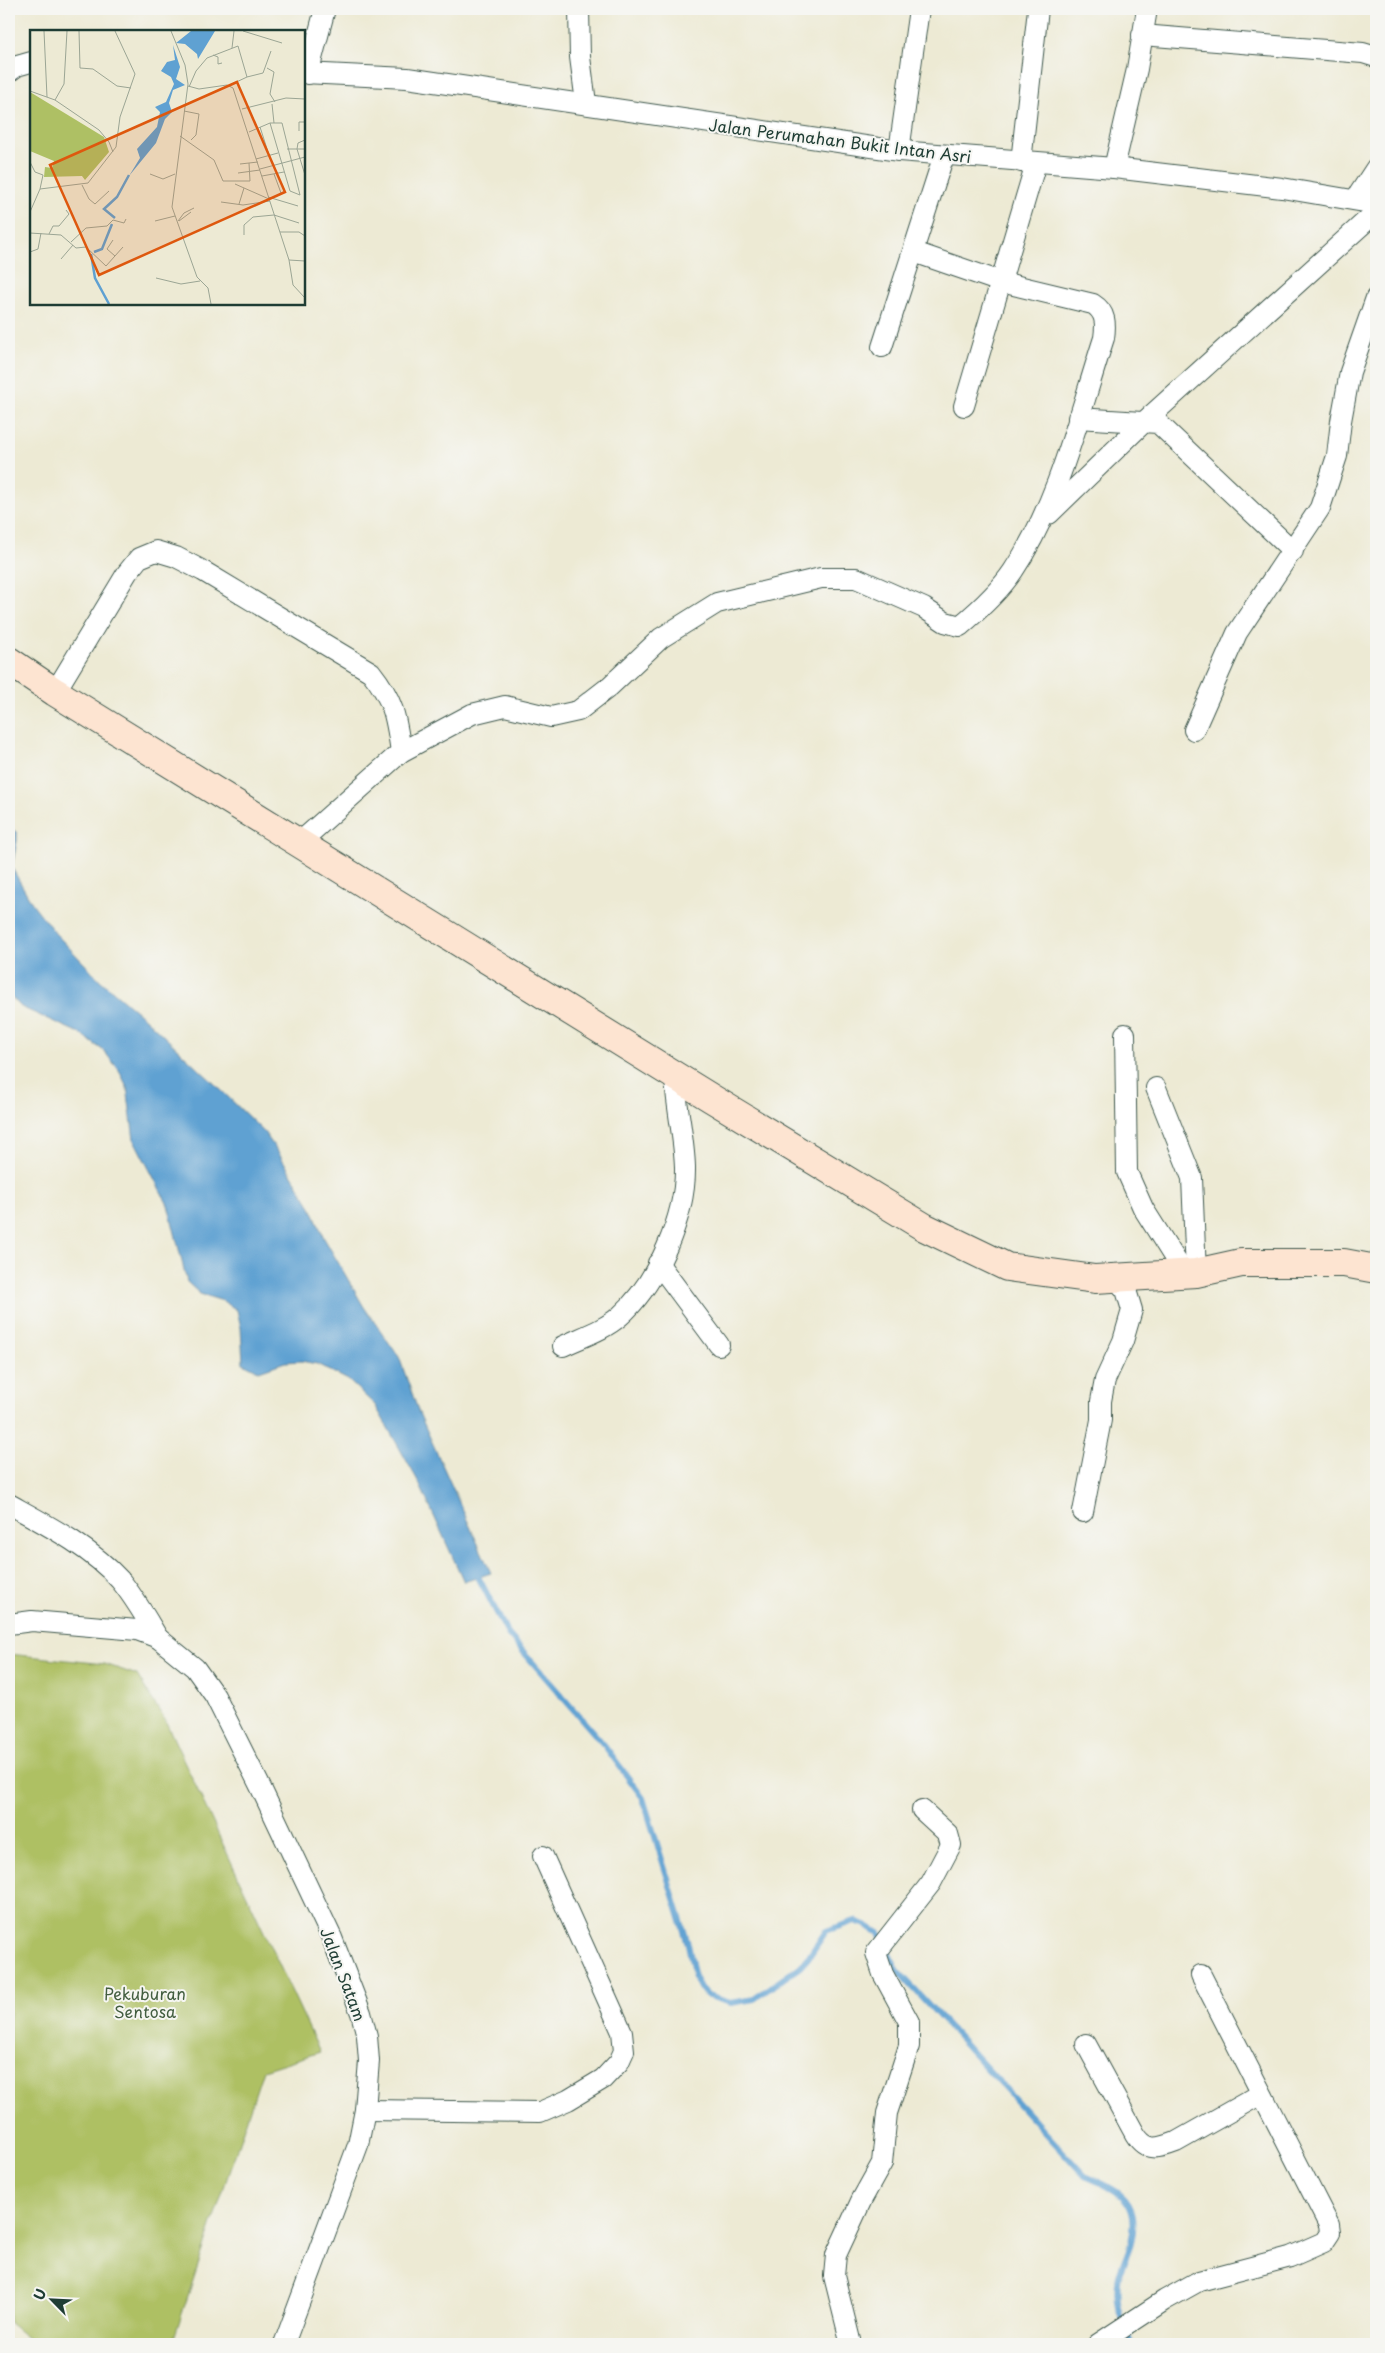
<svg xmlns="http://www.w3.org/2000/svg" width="1385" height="2353" viewBox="0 0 1385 2353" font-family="'Playpen Sans',sans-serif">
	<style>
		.green { fill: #aec064; stroke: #667e4c }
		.water { fill: #5fa1d2; stroke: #3f6f83 }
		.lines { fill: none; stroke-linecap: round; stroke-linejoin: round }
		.stream { stroke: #5fa1d2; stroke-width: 6 }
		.street-casing { stroke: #3e574c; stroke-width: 22 }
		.secondary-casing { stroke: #3e574c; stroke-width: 30 }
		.street { stroke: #fff; stroke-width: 20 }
		.secondary { stroke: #fde4d1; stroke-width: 28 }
		.labels { text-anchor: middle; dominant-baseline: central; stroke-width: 4; stroke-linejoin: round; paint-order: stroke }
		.street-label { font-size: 16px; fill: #1f3d34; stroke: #f6f6f2 }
		.park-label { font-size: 16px; fill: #435e40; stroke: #f6f6f2 }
		.inset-river { fill: none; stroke: #5fa1d2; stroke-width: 2.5 }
		.inset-road { fill: none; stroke: #9ba594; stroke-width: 1 }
		.view { fill: #de580e; fill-opacity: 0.15; stroke: #de580e; stroke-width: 2.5 }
		.inset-edge { fill: none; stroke: #1f3d34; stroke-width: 2.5 }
	</style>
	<rect width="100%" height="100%" fill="#f6f6f2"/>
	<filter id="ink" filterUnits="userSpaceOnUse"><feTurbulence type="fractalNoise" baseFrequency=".02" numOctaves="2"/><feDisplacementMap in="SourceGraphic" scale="10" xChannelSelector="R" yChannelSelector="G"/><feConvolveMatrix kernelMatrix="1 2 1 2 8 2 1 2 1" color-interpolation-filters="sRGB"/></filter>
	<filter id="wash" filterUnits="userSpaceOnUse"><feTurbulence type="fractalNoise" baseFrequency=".0096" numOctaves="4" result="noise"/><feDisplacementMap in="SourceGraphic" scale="20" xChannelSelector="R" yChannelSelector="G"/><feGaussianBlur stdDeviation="1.12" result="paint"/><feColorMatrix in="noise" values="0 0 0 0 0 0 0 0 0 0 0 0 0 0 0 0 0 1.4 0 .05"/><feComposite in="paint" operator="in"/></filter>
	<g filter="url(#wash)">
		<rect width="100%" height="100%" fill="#edead4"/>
		<path class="green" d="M 9,1654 L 105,1664 L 137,1675 L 165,1720 L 320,2052 L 263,2070 L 172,2344 L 35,2344 L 9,2323 Z"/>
		<path class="water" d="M 9,826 L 17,833 L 17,841 L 12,868 L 32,903 L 55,933 L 101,981 L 148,1021 L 218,1087 L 264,1132 L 278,1152 L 310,1205 L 324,1238 L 364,1307 L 399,1357 L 419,1413 L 491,1573 L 464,1582 L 418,1481 L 375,1405 L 348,1380 L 317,1364 L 301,1361 L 285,1362 L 259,1371 L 243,1363 L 241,1328 L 237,1310 L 223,1301 L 200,1294 L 187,1282 L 168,1205 L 134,1140 L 127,1087 L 119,1070 L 104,1051 L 79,1033 L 21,1007 L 9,994 Z"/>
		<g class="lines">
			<path class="stream" d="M 475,1571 L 508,1634 L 605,1746 L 643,1798 L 688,1944 L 695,1978 L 700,1988 L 708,1996 L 731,2003 L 754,1999 L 800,1967 L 808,1958 L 826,1931 L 855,1921 L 866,1925 L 879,1933 L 898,1971 L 1085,2176 C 1117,2190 1142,2199 1131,2242 C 1128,2255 1119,2268 1118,2282 C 1115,2306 1123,2322 1131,2344"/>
		</g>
	</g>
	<g filter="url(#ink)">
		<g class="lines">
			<g class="street-casing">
				<g id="street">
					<path d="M 579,9 L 580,57 L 586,103"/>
					<path d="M 1142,35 L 1363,53 L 1376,57"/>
					<path d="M 9,72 L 17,66 L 31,62"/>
					<path d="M 304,73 L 407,78 L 899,151 L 1114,168 L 1282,188 L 1376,204"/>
					<path d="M 308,74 L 325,9"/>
					<path d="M 899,151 L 919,9"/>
					<path d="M 1021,162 L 1038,9"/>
					<path d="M 1114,168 L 1137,69 L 1147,9"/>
					<path d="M 1355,200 L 1376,168"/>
					<path d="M 882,347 L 944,155"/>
					<path d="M 964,406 L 1036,163"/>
					<path d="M 1078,418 L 1158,423 L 1293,551"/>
					<path d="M 1049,514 L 1144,422 L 1376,212"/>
					<path d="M 55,692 L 127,573 L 139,558 L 156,551 L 176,557 L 203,571 L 371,672 C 394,701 396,717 401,752"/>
					<path d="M 1194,730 L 1237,633 L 1320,508 L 1337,456 L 1341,421 L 1350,372 L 1376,298"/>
					<path d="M 299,843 L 401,752 L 472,714 L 505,706 L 551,717 L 578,711 L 609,687 L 661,638 L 717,603 L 821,578 L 856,578 L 924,608 L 945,622 L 960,626 C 979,610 999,592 1013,571 C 1058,504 1079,415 1104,338 C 1106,324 1106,312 1093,304 L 1001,282 L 914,252"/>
					<path d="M 1125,1034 L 1127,1172 L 1143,1208 L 1184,1273"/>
					<path d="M 1156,1088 L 1192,1178 L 1196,1273"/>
					<path d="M 658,1263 L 719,1345"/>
					<path d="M 563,1346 C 582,1337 604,1330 620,1316 C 657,1283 686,1216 685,1167 C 684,1136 676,1107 675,1076"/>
					<path d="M 9,1504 C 47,1525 90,1547 120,1580 C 135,1598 146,1618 158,1638"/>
					<path d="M 1083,1512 L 1101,1420 L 1101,1401 L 1105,1380 L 1123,1341 L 1132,1310 L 1126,1290 L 1115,1278"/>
					<path d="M 9,1624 L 32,1621 L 137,1630 L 158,1638 L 195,1668 L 215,1696 L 260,1786 L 332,1938 L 361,2013 L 367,2036 L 369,2061 L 365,2110 L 358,2145 L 284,2344"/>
					<path d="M 1086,2044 L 1135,2134 C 1146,2152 1158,2149 1176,2142 L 1261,2094"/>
					<path d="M 365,2110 L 540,2112 L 568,2100 L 603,2079 L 619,2062 L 624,2051 L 622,2032 L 543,1856"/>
					<path d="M 851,2344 L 834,2276 L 836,2255 L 862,2199 L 882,2163 L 887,2113 L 909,2046 L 909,2022 L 883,1974 L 876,1953 L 931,1883 L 951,1845 L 948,1834 L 922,1810"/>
					<path d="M 1098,2344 L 1165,2300 L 1199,2281 L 1290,2257 L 1324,2242 L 1330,2233 L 1329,2225 L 1201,1975"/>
				</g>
			</g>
			<g class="secondary-casing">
				<path id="secondary" d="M 9,661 L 55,692 L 711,1098 L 924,1227 L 1007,1267 L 1095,1279 L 1196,1273 L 1241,1263 L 1344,1263 L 1376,1269"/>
			</g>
			<use href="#street" class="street"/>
			<use href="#secondary" class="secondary"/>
		</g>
	</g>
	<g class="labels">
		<g class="street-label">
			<text transform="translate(840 140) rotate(7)">Jalan Perumahan Bukit Intan Asri</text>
			<text transform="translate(344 1974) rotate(69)">Jalan Satam</text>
		</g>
		<g class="park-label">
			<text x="145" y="1993">Pekuburan<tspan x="145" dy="18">Sentosa</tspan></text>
		</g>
	</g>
	<g transform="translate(30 30)">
		<rect width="275" height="275" fill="#edead4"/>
		<path d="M 0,62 L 74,107 L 79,122 L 55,150 L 52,146 L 14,147 L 15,137 L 22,138 L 24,131 L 0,121 Z" fill="#aec064"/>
		<path d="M 161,1 L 185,1 L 168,29 L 167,24 L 155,14 L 146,13 ZM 143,15 L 150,37 L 146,49 L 155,55 L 143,60 L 139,73 L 142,82 L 135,89 L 126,113 L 99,146 L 110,128 L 107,119 L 127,97 L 130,82 L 125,77 L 136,72 L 144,54 L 141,47 L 131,41 L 137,32 L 145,30 Z" fill="#5fa1d2"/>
		<path class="inset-river" d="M 85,188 L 74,179 L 87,167 L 99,145M 64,222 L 72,219 L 82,194M 61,224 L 65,248 L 79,274"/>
		<path class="inset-road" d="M 14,1 L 17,67M 49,1 L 50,38 L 63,39 L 87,56 L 101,58M 141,1 L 155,35 L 158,54 L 142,177 L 167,247 L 178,258 L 181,274M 213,1 L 252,13M 202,18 L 204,1M 183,25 L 188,27 L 188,34 L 192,33M 237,38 L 244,42 L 240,64 L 245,72M 217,47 L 233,43 L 241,21M 158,56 L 169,59 L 197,55 L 203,58 L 259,230 L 263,255 L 275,268M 159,57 L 166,41 L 177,28 L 208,16 L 217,47 L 200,55M 0,61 L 25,70 L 69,100 L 79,112 L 83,122M 25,70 L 34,54 L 37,1M 242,74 L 244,93M 212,79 L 256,68 L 275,69M 154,81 L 169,84 L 166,105 L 161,110M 230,97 L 239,125M 269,101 L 269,92 L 275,92M 219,102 L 240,93 L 252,93 L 270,165 L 260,161 L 240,93M 150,106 L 184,130 L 193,151 L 220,151 L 219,133M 275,110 L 268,113 L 267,119 L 275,119M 257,119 L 267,119 L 275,145M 226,129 L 248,123M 0,132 L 5,142 L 13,145 L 10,159M 210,134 L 228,132M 230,139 L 275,127M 208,143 L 230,140M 120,144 L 133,149 L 145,144M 244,144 L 251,163 L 246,167M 232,146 L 254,142M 205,154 L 239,169M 52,155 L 59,169 L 65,174 L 79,161M 238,167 L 268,176M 191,172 L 213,175 L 240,171M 209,174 L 214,158M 0,182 L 10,159 L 58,153 L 86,117 L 90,87 L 105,44 L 85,1M 125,191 L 145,186M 148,191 L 154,183 L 164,178M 149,191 L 161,182M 250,202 L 269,202 L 275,206M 0,203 L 31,205 L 46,218 L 56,217 L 76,236 L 93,217M 19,204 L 23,196 L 29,196 L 39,184 L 36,180M 214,205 L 214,195 L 223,187 L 244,185 L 269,193M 83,210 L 77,219 L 85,226M 41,212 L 56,198 L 77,196 L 83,190 L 94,193 L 96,189M 0,222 L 8,219 L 11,203M 31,229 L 43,215M 259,230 L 275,231M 126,248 L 151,254 L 170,251"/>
		<path class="view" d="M 207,52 L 255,162 L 69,245 L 20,135 Z"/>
		<rect width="275" height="275" class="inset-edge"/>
	</g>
	<rect width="1385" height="2353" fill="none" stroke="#f6f6f2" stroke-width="30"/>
	<g transform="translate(52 2300) rotate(294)" stroke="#f6f6f2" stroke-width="4" paint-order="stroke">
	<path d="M0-4L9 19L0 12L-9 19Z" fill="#1f3d34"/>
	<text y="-8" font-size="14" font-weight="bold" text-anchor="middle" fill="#1f3d34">U</text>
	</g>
</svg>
